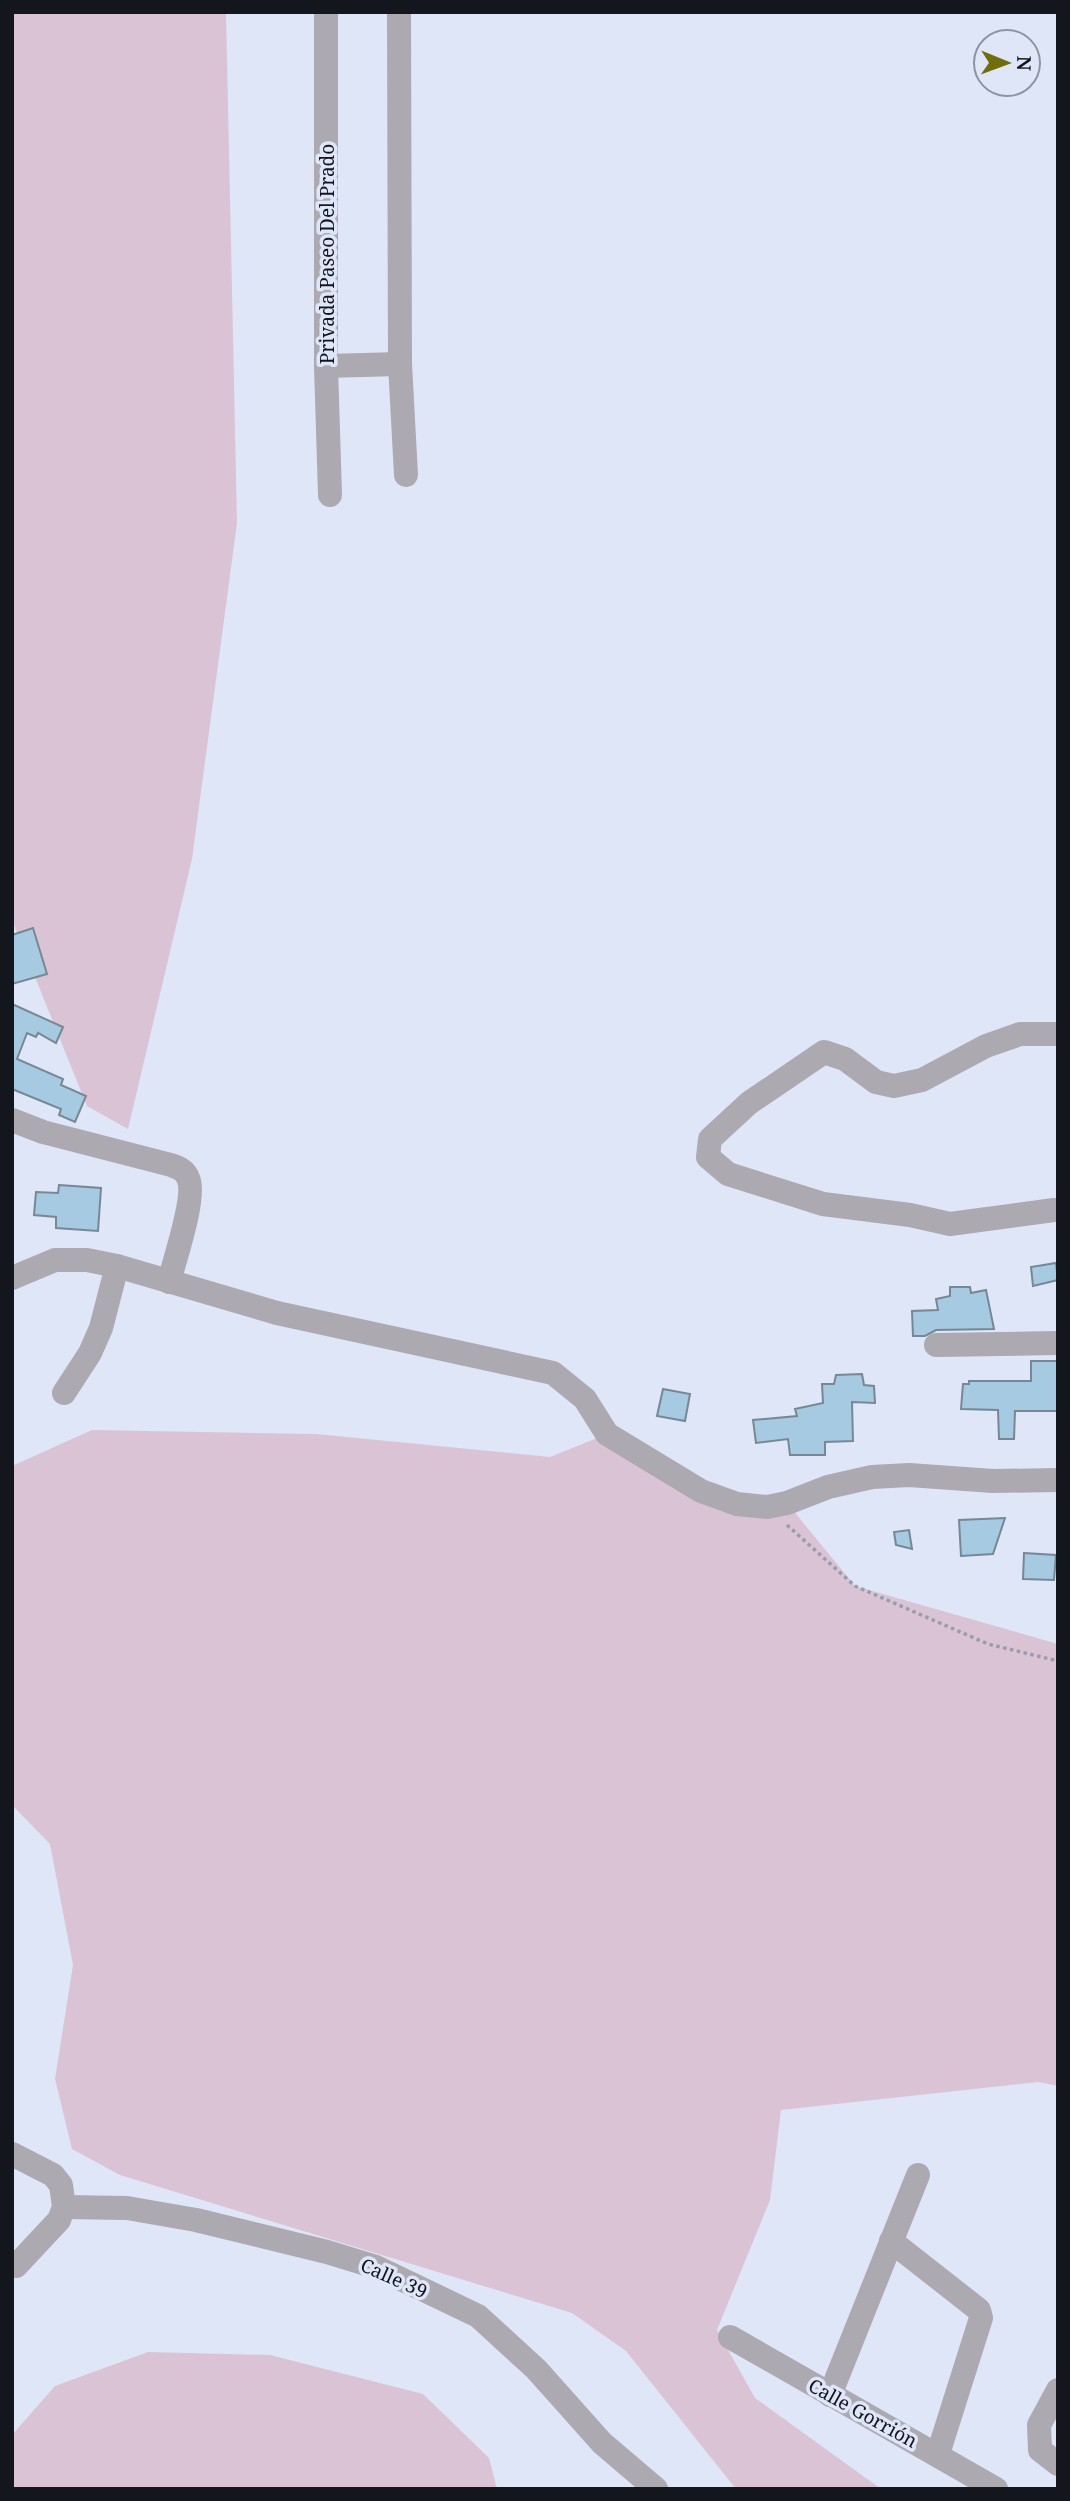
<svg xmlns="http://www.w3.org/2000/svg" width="1070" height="2501" viewBox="0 0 1070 2501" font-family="'Noto Serif',serif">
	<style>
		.green { fill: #dbc3d6 }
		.building { fill: #a5cae2; stroke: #778893; stroke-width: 2 }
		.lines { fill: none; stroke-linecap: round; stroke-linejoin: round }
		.path { stroke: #979dab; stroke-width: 3.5; stroke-dasharray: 3.5 3.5; stroke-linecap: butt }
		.minor { stroke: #aca9b1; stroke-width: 24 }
		.labels { text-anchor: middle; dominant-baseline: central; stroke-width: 7; stroke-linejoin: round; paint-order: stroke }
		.street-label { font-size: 19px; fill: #14161d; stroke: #dfe6f8 }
	</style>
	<rect width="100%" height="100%" fill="#dfe6f8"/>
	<g class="green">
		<path d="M 12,12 L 226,12 L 237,523 L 192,859 L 128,1129 L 87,1106 L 12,920 Z"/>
		<path d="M 92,1430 L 316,1434 L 550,1457 L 607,1434 L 701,1491 L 787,1503 L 855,1586 L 1058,1644 L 1058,2086 L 1038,2082 L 781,2110 L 770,2200 L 717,2330 L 755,2398 L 881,2489 L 736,2489 L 626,2351 L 572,2313 L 120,2175 L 72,2149 L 55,2079 L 73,1965 L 50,1844 L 12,1805 L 12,1466 Z"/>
		<path d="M 148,2352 L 270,2355 L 423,2394 L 489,2458 L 497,2489 L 12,2489 L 12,2435 L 55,2386 Z"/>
	</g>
	<g class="building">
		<path d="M 33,928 L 47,974 L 12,984 L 12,935 Z"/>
		<path d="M 12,1004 L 63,1027 L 56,1043 L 38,1033 L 36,1037 L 27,1033 L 17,1059 L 63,1079 L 61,1085 L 86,1096 L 75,1122 L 59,1115 L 61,1109 L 12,1089 Z"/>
		<path d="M 59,1185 L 101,1188 L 98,1231 L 56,1228 L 56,1217 L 34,1215 L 36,1192 L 58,1193 Z"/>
		<path d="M 1056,1263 L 1058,1280 L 1033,1286 L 1031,1267 Z"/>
		<path d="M 950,1287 L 970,1287 L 971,1293 L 986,1290 L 994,1329 L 936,1330 L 925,1336 L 913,1336 L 912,1311 L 938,1310 L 936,1299 L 950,1296 Z"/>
		<path d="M 1031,1361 L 1058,1361 L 1058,1411 L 1015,1411 L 1014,1439 L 999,1439 L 998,1410 L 961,1409 L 963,1384 L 969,1384 L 969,1381 L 1031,1381 Z"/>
		<path d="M 862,1374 L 864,1385 L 874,1386 L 875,1403 L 852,1402 L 853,1441 L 825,1442 L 825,1455 L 790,1455 L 788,1439 L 756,1443 L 753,1420 L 797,1416 L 795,1409 L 823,1403 L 822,1384 L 834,1384 L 836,1375 Z"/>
		<path d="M 663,1389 L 690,1394 L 685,1421 L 657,1416 Z"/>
		<path d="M 1005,1518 L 993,1554 L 961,1556 L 959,1520 Z"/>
		<path d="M 909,1530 L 912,1549 L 896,1545 L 894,1532 Z"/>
		<path d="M 1024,1553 L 1056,1555 L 1054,1580 L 1023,1579 Z"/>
	</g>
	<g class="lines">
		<path class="path" d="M 787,1525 L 855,1586 L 988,1644 L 1058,1661"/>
		<g class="minor">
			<path d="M 326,12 L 326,366 L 330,495"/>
			<path d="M 399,12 L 400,364 L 406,475"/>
			<path d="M 326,366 L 400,364"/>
			<path d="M 12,1120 L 43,1132 L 171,1165 C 179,1168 185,1170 188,1178 C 197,1195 174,1261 169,1282"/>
			<path d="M 1054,1210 L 950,1224 L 910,1215 L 823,1204 L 728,1174 L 708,1157 L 710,1139 L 749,1103 L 824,1052 L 845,1059 L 876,1082 L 894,1086 L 922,1080 L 986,1046 L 1020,1034 L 1058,1034"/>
			<path d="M 12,1278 L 55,1260 L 87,1260 L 117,1266 L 277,1313 L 553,1373 L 585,1399 L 607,1434 L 701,1491 L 737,1504 L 767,1507 L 787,1503 L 828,1487 L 872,1477 L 909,1475 L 993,1481 L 1058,1480"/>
			<path d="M 936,1345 L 1058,1343"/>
			<path d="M 64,1393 L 90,1353 L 101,1328 L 117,1266"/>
			<path d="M 12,2154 L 53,2175 L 61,2185 L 64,2207 L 59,2220 L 16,2266"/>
			<path d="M 64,2207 L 127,2208 L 196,2220 L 327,2252 L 376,2267 L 478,2316 L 536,2369 L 602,2443 L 656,2489"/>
			<path d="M 891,2241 L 979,2310 L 981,2318 L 938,2454"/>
			<path d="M 730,2337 L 996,2489"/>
			<path d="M 1058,2390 L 1039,2425 L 1040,2450 L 1058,2464"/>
			<path d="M 830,2395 L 918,2175"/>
		</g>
	</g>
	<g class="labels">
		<g class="street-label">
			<text transform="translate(327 254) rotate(-90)">Privada Paseo Del Prado</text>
			<text transform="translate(394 2278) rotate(24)">Calle 39</text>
			<text transform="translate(863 2413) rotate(29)">Calle Gorrión</text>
		</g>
	</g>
	<rect width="1070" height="2501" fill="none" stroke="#14161d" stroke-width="28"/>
	<g transform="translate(1007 63) rotate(91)"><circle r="33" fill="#dfe6f8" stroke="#8e93a0" stroke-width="2"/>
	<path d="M0-5L12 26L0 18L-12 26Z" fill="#726d0c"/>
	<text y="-10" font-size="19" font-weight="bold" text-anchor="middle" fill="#14161d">N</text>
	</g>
</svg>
